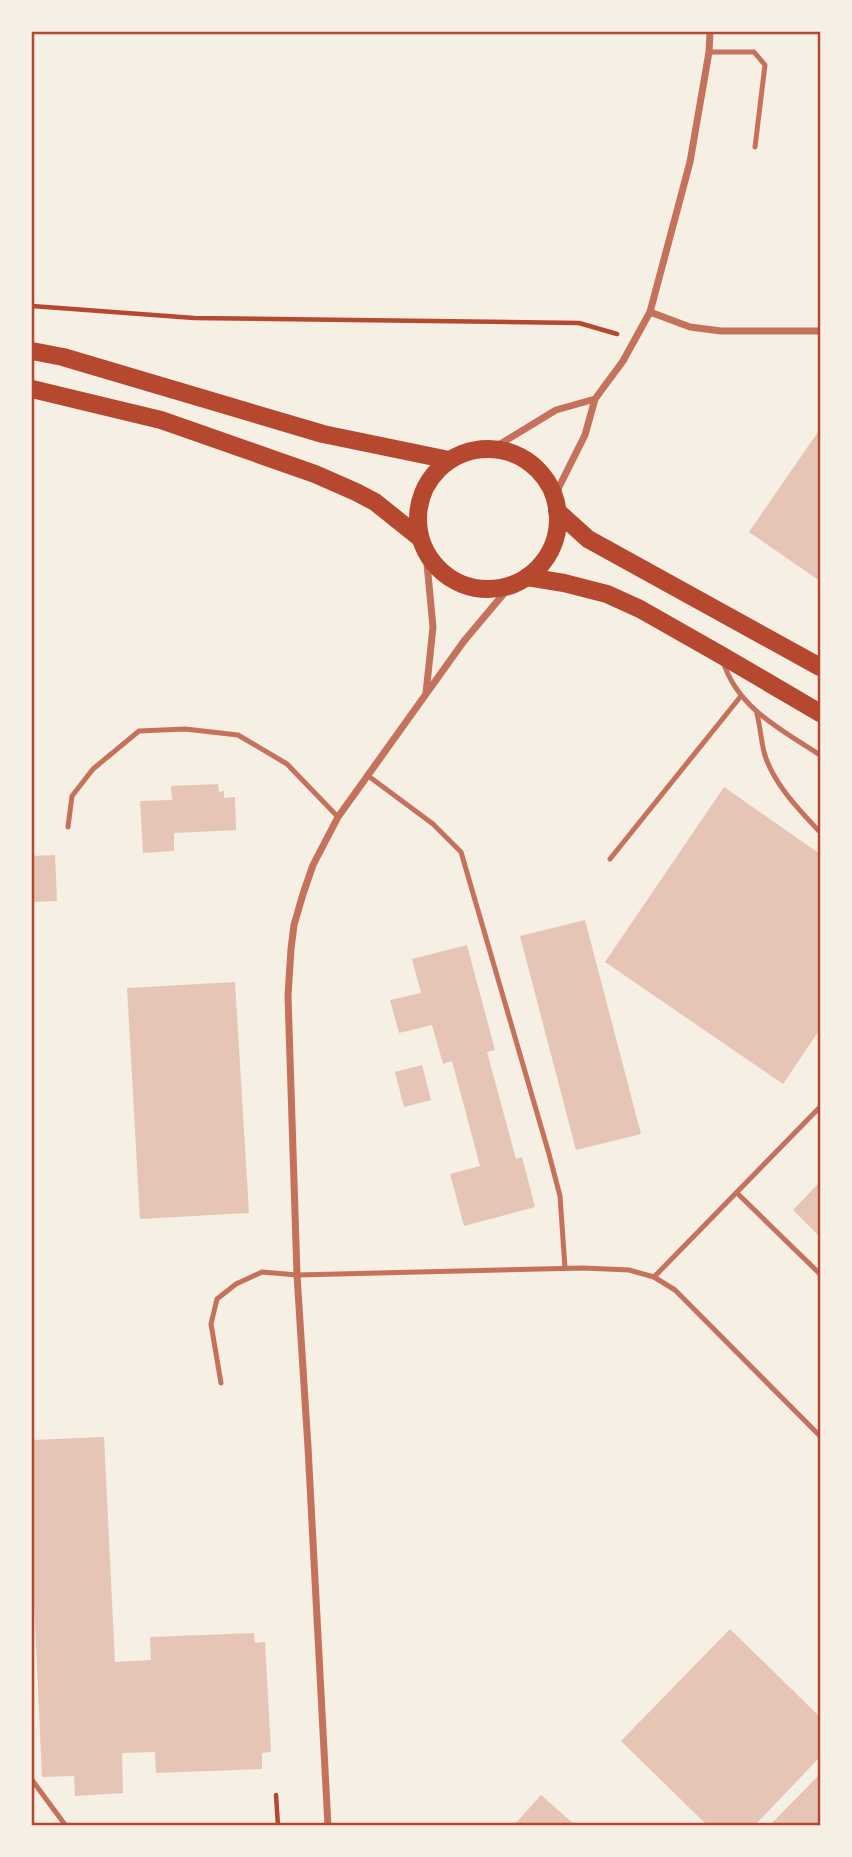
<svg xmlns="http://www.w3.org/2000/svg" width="852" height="1857" viewBox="0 0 852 1857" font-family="Manrope,sans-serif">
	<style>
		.building { fill: #e6c5b7 }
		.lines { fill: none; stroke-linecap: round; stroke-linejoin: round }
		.path { stroke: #b5482f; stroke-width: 4.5 }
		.service { stroke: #c5725c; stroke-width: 5 }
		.minor { stroke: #c5725c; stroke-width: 7 }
		.primary { stroke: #b5482f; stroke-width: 18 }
		.neatline { fill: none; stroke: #b5482f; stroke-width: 2.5 }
	</style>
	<rect width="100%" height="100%" fill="#f6efe4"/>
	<g class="building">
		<path d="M 820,429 L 820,581 L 749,532 Z"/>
		<path d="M 218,784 L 219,792 L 224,791 L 224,798 L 235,797 L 236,830 L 174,833 L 174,851 L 143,853 L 140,801 L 172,800 L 171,786 Z"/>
		<path d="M 724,787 L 820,854 L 820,1029 L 783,1084 L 605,962 Z"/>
		<path d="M 55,855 L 57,901 L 32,902 L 32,856 Z"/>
		<path d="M 585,920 L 641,1134 L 576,1150 L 520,936 Z"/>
		<path d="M 467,945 L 495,1050 L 487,1052 L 516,1159 L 522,1157 L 535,1207 L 464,1226 L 450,1174 L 480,1166 L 452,1061 L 443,1064 L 432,1025 L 399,1033 L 390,1000 L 421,993 L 412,959 Z"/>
		<path d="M 235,982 L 249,1213 L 140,1219 L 127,988 Z"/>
		<path d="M 422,1065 L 431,1100 L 404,1107 L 395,1072 Z"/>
		<path d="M 820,1182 L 820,1237 L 793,1210 Z"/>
		<path d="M 104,1437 L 115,1662 L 151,1660 L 150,1637 L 254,1633 L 255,1643 L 265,1642 L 271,1752 L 262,1753 L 262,1769 L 156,1773 L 155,1752 L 122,1753 L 123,1793 L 75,1796 L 74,1776 L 42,1777 L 32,1556 L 32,1440 Z"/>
		<path d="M 730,1629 L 820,1717 L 820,1757 L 754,1826 L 708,1826 L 621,1741 Z"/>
		<path d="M 820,1774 L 820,1826 L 769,1826 Z"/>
		<path d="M 541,1795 L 576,1826 L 517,1826 L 515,1824 Z"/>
	</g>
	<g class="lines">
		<g class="path">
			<path d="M 32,306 L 194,318 L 579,323 L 617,334"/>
			<path d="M 276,1795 L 278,1826"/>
		</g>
		<g class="service">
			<path d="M 709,52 L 754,52 L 765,65 L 755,147"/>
			<path d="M 723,661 C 737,708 782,730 820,755"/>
			<path d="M 757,714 C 760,726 761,739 764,752 C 772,782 799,810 820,832"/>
			<path d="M 367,775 L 433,824 L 461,852 L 549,1154 L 560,1196 L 565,1268"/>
			<path d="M 68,827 L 72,796 L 93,769 L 139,731 L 185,729 L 238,735 L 287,764 L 338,817"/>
			<path d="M 610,859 L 741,696"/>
			<path d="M 737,1193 L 820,1274"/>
			<path d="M 654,1277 L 820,1107"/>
			<path d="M 221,1383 L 211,1324 L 217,1299 L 236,1284 L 262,1272 L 297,1275 L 583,1268 L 629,1270 L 654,1277 L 675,1290 L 820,1436"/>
			<path d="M 32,1780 L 66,1826"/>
		</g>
		<g class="minor">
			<path d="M 650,312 L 690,162 L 709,52 L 710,32"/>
			<path d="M 492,449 L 556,410 L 595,399"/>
			<path d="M 554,497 L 585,435 L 595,399 L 623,361 L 650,312 L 690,327 L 721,331 L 820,331"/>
			<path d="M 426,553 L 433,627 L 426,693"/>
			<path d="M 328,1826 L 308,1447 L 297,1275 L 288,996 L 291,949 L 294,925 L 303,894 L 313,865 L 338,817 L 464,641 L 511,585"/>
		</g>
		<g class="primary">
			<path d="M 32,351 L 63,357 L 323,434 L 449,460"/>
			<path d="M 32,389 L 161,420 L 315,474 L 356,492 L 375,502 L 420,538"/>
			<circle cx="488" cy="519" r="70"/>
			<path d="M 557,511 L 588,539 L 820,667"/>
			<path d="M 527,577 L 564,583 L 607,594 L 640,609 L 721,655 L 820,713"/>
		</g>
	</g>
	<rect width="852" height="1857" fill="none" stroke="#f6efe4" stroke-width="66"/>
	<rect x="33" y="33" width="786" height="1791" class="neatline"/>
</svg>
